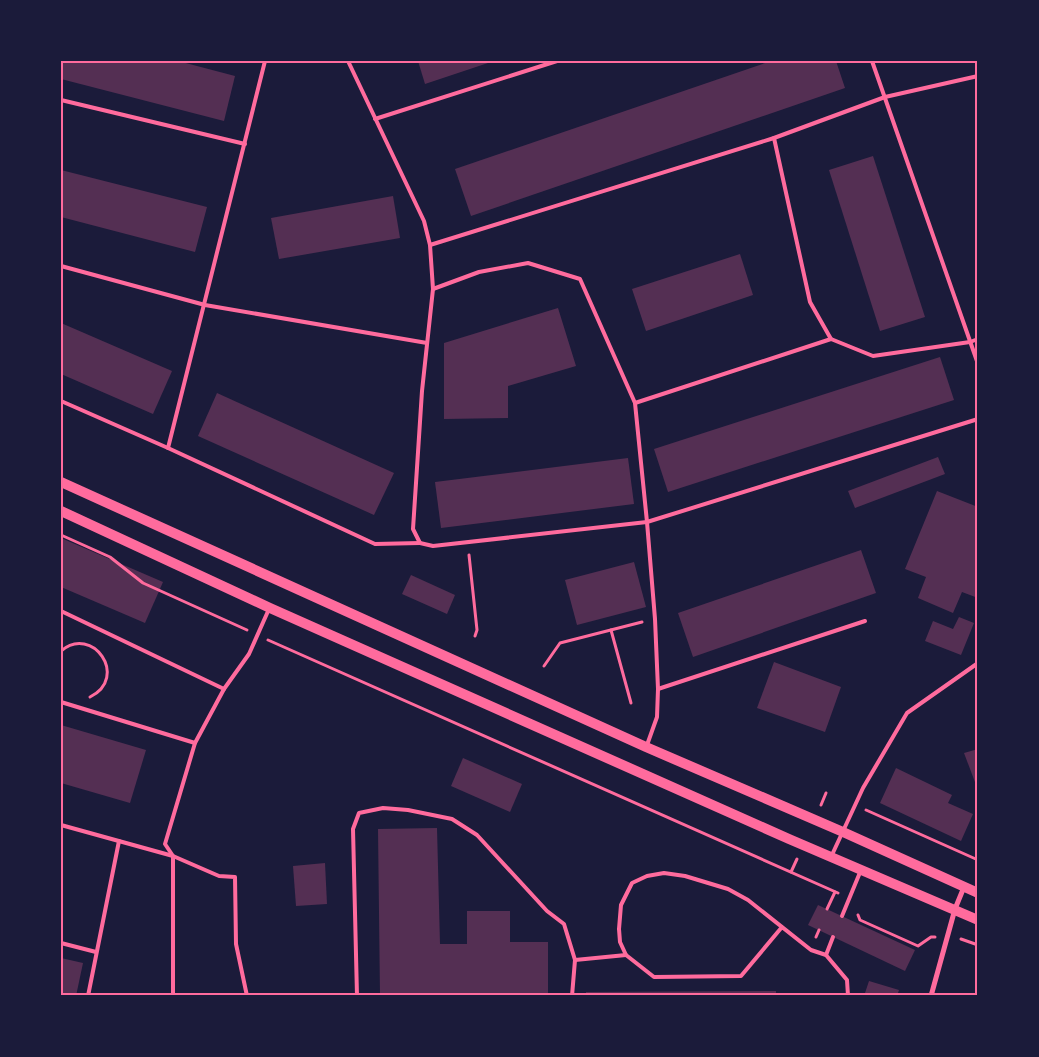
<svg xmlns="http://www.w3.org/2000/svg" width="1039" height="1057" viewBox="0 0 1039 1057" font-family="Mulish,sans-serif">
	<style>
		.building { fill: #542f53 }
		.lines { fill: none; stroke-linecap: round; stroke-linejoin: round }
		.path { stroke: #ff6b9d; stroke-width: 3 }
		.service { stroke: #ff6b9d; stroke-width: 4 }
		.minor { stroke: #ff6b9d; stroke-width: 5 }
		.secondary { stroke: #ff6b9d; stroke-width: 10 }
		.neatline { fill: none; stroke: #ff6b9d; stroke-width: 2 }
	</style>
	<rect width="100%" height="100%" fill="#1b1b3a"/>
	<g class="building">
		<path d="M 61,61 L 178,61 L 235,76 L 224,121 L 61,79 Z"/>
		<path d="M 418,61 L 491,61 L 491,62 L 425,84 Z"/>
		<path d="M 771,61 L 836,61 L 845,88 L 471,216 L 455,169 Z"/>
		<path d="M 873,156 L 925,317 L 880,331 L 829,170 Z"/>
		<path d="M 61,170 L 207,207 L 195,252 L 61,217 Z"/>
		<path d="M 393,196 L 400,238 L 279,259 L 271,218 Z"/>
		<path d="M 740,254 L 753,295 L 646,331 L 632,289 Z"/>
		<path d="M 558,308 L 576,366 L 508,386 L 508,418 L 444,419 L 444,343 Z"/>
		<path d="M 61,323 L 172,371 L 153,414 L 61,374 Z"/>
		<path d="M 940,357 L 954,400 L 668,492 L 654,449 Z"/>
		<path d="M 217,393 L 394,473 L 374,515 L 198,436 Z"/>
		<path d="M 938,457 L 945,474 L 855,508 L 848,491 Z"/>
		<path d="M 628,458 L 634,504 L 441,528 L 435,482 Z"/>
		<path d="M 937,491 L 978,507 L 978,598 L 962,592 L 953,613 L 918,598 L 926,577 L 905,569 Z"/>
		<path d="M 61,538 L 163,582 L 145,623 L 61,587 Z"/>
		<path d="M 861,550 L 876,593 L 693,657 L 678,613 Z"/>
		<path d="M 634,562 L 646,607 L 577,625 L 565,580 Z"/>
		<path d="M 411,575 L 455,595 L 447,614 L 402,594 Z"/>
		<path d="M 959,617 L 974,623 L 961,655 L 925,641 L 933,621 L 953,629 Z"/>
		<path d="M 774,662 L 841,687 L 825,732 L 757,708 Z"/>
		<path d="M 61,725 L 146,750 L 130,803 L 61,783 Z"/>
		<path d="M 978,749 L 978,790 L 964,753 Z"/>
		<path d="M 463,758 L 522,784 L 510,812 L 451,786 Z"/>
		<path d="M 896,768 L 952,795 L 948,803 L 973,814 L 961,841 L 880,803 Z"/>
		<path d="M 437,828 L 440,944 L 467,944 L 467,911 L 510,911 L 510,942 L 548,942 L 548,996 L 380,996 L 378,829 Z"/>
		<path d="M 325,863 L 327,904 L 296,906 L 293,866 Z"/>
		<path d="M 818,905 L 915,950 L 905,971 L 808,925 Z"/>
		<path d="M 61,958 L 83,963 L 76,996 L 61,996 Z"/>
		<path d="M 869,981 L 899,990 L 897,996 L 864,996 Z"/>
		<path d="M 776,991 L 776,996 L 586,996 L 586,992 Z"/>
	</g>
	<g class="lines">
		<g class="path">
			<path d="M 61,535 L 110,557 L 143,583 L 247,630"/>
			<path d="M 469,555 L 477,630 L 475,636"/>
			<path d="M 611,630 L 631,703"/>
			<path d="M 268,640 L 838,893"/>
			<path d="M 61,651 C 92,624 130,677 90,697"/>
			<path d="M 544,666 L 560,643 L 642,622"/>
			<path d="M 821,805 L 826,793"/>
			<path d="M 866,810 L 978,860"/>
			<path d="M 791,872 L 797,859"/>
			<path d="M 827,909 L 835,892"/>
			<path d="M 858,915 L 860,920 L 918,946 L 931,937 L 935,937"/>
			<path d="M 816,937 L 819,930"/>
			<path d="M 961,939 L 978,945"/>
		</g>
		<g class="service">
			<path d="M 348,61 L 424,221 L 430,245 L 433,289 L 422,391 L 413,529 L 420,543 L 433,546 L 647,522 L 978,419"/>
			<path d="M 872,61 L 978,364"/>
			<path d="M 61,100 L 245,144"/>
			<path d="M 375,119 L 557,61"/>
			<path d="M 774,138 L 810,302 L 831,339 L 873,356 L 970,342 L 978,339"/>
			<path d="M 430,245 L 774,138 L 885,97 L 978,76"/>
			<path d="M 61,266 L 205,305 L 427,343"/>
			<path d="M 433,289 L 479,272 L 528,263 L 580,279 L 635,403 L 647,522 L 655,619 L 658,689 L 657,717 L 647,745"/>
			<path d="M 61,401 L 168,448 L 375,544 L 420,543"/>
			<path d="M 635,403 L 831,339"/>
			<path d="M 168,448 L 265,61"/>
			<path d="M 61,611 L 224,689 L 195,743 L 165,844 L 173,856 L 173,996"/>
			<path d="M 224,689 L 249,654 L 269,609"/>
			<path d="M 658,689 L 865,621"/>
			<path d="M 61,702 L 195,743"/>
			<path d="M 61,825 L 173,856 L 219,876 L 235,877 L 236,944 L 247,996"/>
			<path d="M 831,857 L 863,788 L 907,713 L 978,663"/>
			<path d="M 842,916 L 861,870"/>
			<path d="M 782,927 L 741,976 L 654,977 L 626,955 L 620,942 L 619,929 L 621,905 L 632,883 L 647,876 L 664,873 L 685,876 L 728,889 L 748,900 L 811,950 L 826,955 L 847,980 L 848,996"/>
			<path d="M 61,943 L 96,952"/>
			<path d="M 826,955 L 833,937"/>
			<path d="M 575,960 L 626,955"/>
			<path d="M 88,996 L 119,841"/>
			<path d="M 357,996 L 353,829 L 359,813 L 383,808 L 408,810 L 452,819 L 477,835 L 547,911 L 564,924 L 575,960 L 572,996"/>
		</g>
		<path class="minor" d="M 931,996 L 955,909 L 964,887"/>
		<g class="secondary">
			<path d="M 61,482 L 646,747 L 843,832 L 978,893"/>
			<path d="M 61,511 L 270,608 L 789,839 L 978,920"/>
		</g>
	</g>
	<rect width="1039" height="1057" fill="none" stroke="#1b1b3a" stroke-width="125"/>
	<rect x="62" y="62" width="914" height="932" class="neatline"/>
</svg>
